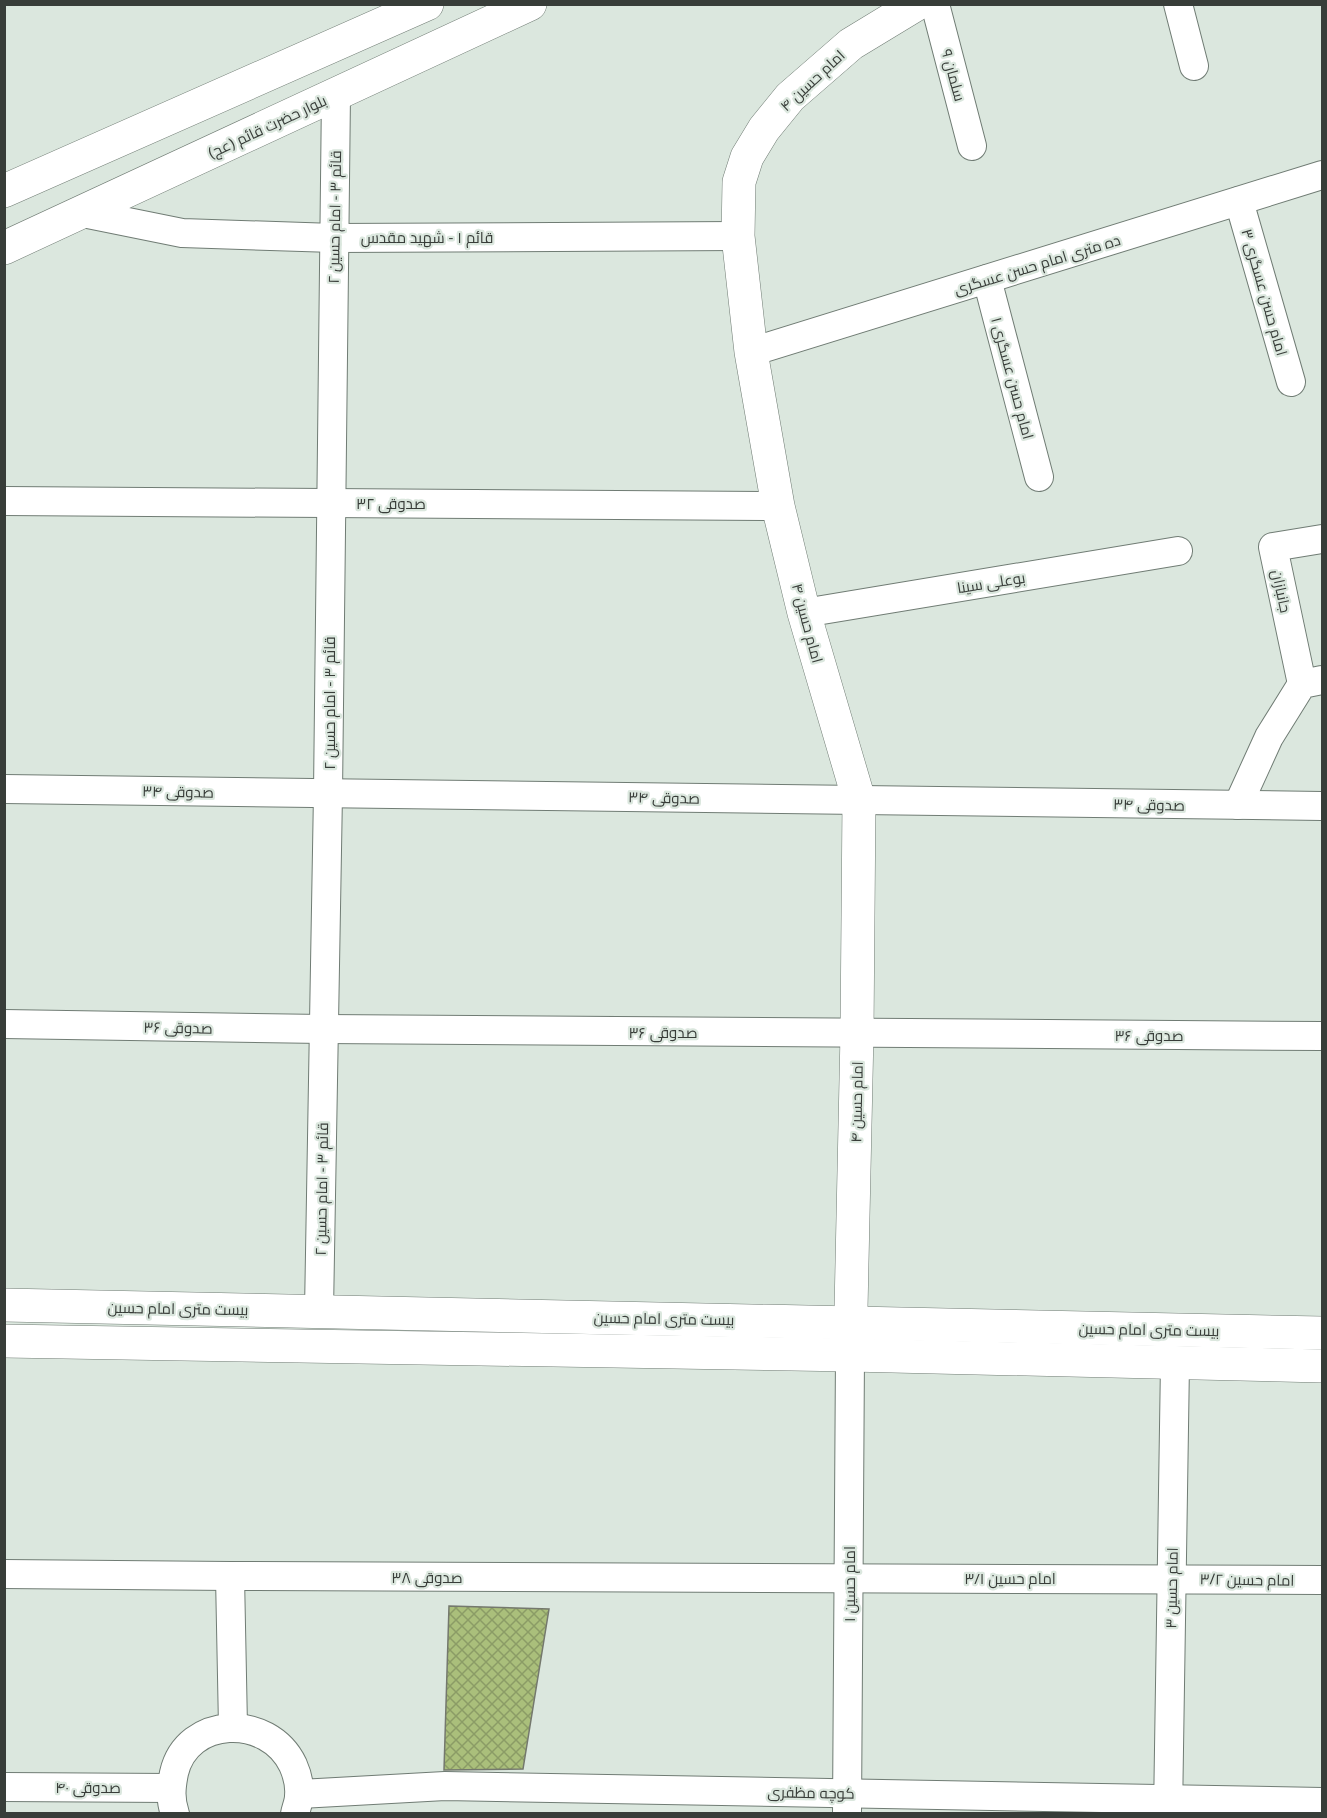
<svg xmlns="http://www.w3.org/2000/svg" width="1327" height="1818" viewBox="0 0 1327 1818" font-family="'Open Sans',Cairo,sans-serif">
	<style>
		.building { fill: url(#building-cross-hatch); stroke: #74786d; stroke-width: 1.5 }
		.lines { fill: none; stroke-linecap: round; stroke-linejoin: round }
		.street-casing { stroke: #707c74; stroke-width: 30 }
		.secondary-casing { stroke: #707c74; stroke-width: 34 }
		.street { stroke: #fff; stroke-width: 28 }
		.secondary { stroke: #fff; stroke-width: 33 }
		.labels { text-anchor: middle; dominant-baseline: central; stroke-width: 4.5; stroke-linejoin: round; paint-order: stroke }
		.street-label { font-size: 15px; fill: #383d39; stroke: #dbe7de }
	</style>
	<defs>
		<pattern id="building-cross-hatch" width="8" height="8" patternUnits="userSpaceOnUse" patternTransform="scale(1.5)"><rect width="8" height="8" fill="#aabf7b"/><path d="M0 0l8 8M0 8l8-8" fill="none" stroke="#8b9c66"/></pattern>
	</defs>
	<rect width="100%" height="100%" fill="#dbe7de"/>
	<path class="building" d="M 449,1606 L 549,1609 L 523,1769 L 444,1770 Z"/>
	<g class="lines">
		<g class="street-casing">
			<g id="street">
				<path d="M 935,4 L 972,146"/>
				<path d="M 1178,4 L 1194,66"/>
				<path d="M 1239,201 L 1291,382"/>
				<path d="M 83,213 L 182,233 L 334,238 L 738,236"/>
				<path d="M 987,279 L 1039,477"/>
				<path d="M 751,352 L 1322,175"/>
				<path d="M 4,501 L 778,506"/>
				<path d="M 804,613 L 1178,551"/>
				<path d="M 1302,684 L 1273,547 L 1322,539"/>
				<path d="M 4,789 L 1322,806"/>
				<path d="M 1238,805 L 1269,737 L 1302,684 L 1322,680"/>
				<path d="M 4,1024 L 323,1029 L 1322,1036"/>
				<path d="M 319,1311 L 328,793 L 336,94"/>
				<path d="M 4,1574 L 230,1576 L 1322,1580"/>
				<path d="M 230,1576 L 233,1727"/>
				<path d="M 4,1787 L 171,1788"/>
				<path d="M 300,1794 L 445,1786 L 1322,1802"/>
				<path d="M 175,1814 C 170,1799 171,1788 174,1773 C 187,1716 268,1713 293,1765 C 297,1774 300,1785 299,1796 C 299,1802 296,1808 295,1814"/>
				<path d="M 847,1814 L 850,1355"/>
				<path d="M 1168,1814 L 1175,1363"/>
			</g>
		</g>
		<g class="secondary-casing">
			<g id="secondary">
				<path d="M 4,191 L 427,4"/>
				<path d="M 4,248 L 530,4"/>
				<path d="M 4,1305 L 1322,1333"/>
				<path d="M 4,1341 L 850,1355 L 1322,1366"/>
				<path d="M 850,1355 L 857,1033 L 859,800 L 804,613 L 778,506 L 751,352 L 738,236 L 739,182 L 747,157 L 764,129 L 790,97 L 851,44 L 917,4"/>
			</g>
		</g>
		<use href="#street" class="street"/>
		<use href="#secondary" class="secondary"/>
	</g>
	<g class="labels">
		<g class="street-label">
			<text transform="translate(954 75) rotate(75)">سلمان ۹</text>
			<text transform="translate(812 80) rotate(-43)">امام حسین ۴</text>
			<text transform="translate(267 126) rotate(-25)">بلوار حضرت قائم (عج)</text>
			<text transform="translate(334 217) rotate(-89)">قائم ۳ - امام حسین ۲</text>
			<text x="427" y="237">قائم ۱ - شهید مقدس</text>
			<text transform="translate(1037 264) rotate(-17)">ده متری امام حسن عسگری</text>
			<text transform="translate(1265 292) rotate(74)">امام حسن عسگری ۳</text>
			<text transform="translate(1013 378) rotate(75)">امام حسن عسگری ۱</text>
			<text x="391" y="503">صدوقی ۳۲</text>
			<text transform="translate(991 582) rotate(-9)">بوعلی سینا</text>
			<text transform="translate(1282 591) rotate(78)">جانبازان</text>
			<text transform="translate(808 623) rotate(75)">امام حسین ۴</text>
			<text transform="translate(329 703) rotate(-90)">قائم ۳ - امام حسین ۲</text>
			<text transform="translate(178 791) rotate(1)">صدوقی ۳۴</text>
			<text transform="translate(664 797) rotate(1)">صدوقی ۳۴</text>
			<text transform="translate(1149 804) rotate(1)">صدوقی ۳۴</text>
			<text transform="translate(178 1027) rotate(1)">صدوقی ۳۶</text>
			<text x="663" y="1032">صدوقی ۳۶</text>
			<text x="1149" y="1035">صدوقی ۳۶</text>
			<text transform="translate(856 1102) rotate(-89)">امام حسین ۴</text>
			<text transform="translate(321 1189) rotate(-89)">قائم ۳ - امام حسین ۲</text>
			<text transform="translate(178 1308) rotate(1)">بیست متری امام حسین</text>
			<text transform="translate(664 1318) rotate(1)">بیست متری امام حسین</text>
			<text transform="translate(1149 1329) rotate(1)">بیست متری امام حسین</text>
			<text x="427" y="1577">صدوقی ۳۸</text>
			<text x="1010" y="1578">امام حسین ۳/۱</text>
			<text transform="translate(1247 1579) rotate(1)">امام حسین ۳/۲</text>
			<text transform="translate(849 1584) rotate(-90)">امام حسین ۱</text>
			<text transform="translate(1171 1588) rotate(-89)">امام حسین ۳</text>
			<text x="88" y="1787">صدوقی ۴۰</text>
			<text transform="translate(811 1792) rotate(1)">کوچه مظفری</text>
		</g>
	</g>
	<rect width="1327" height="1818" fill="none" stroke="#383d39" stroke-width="12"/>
</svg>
